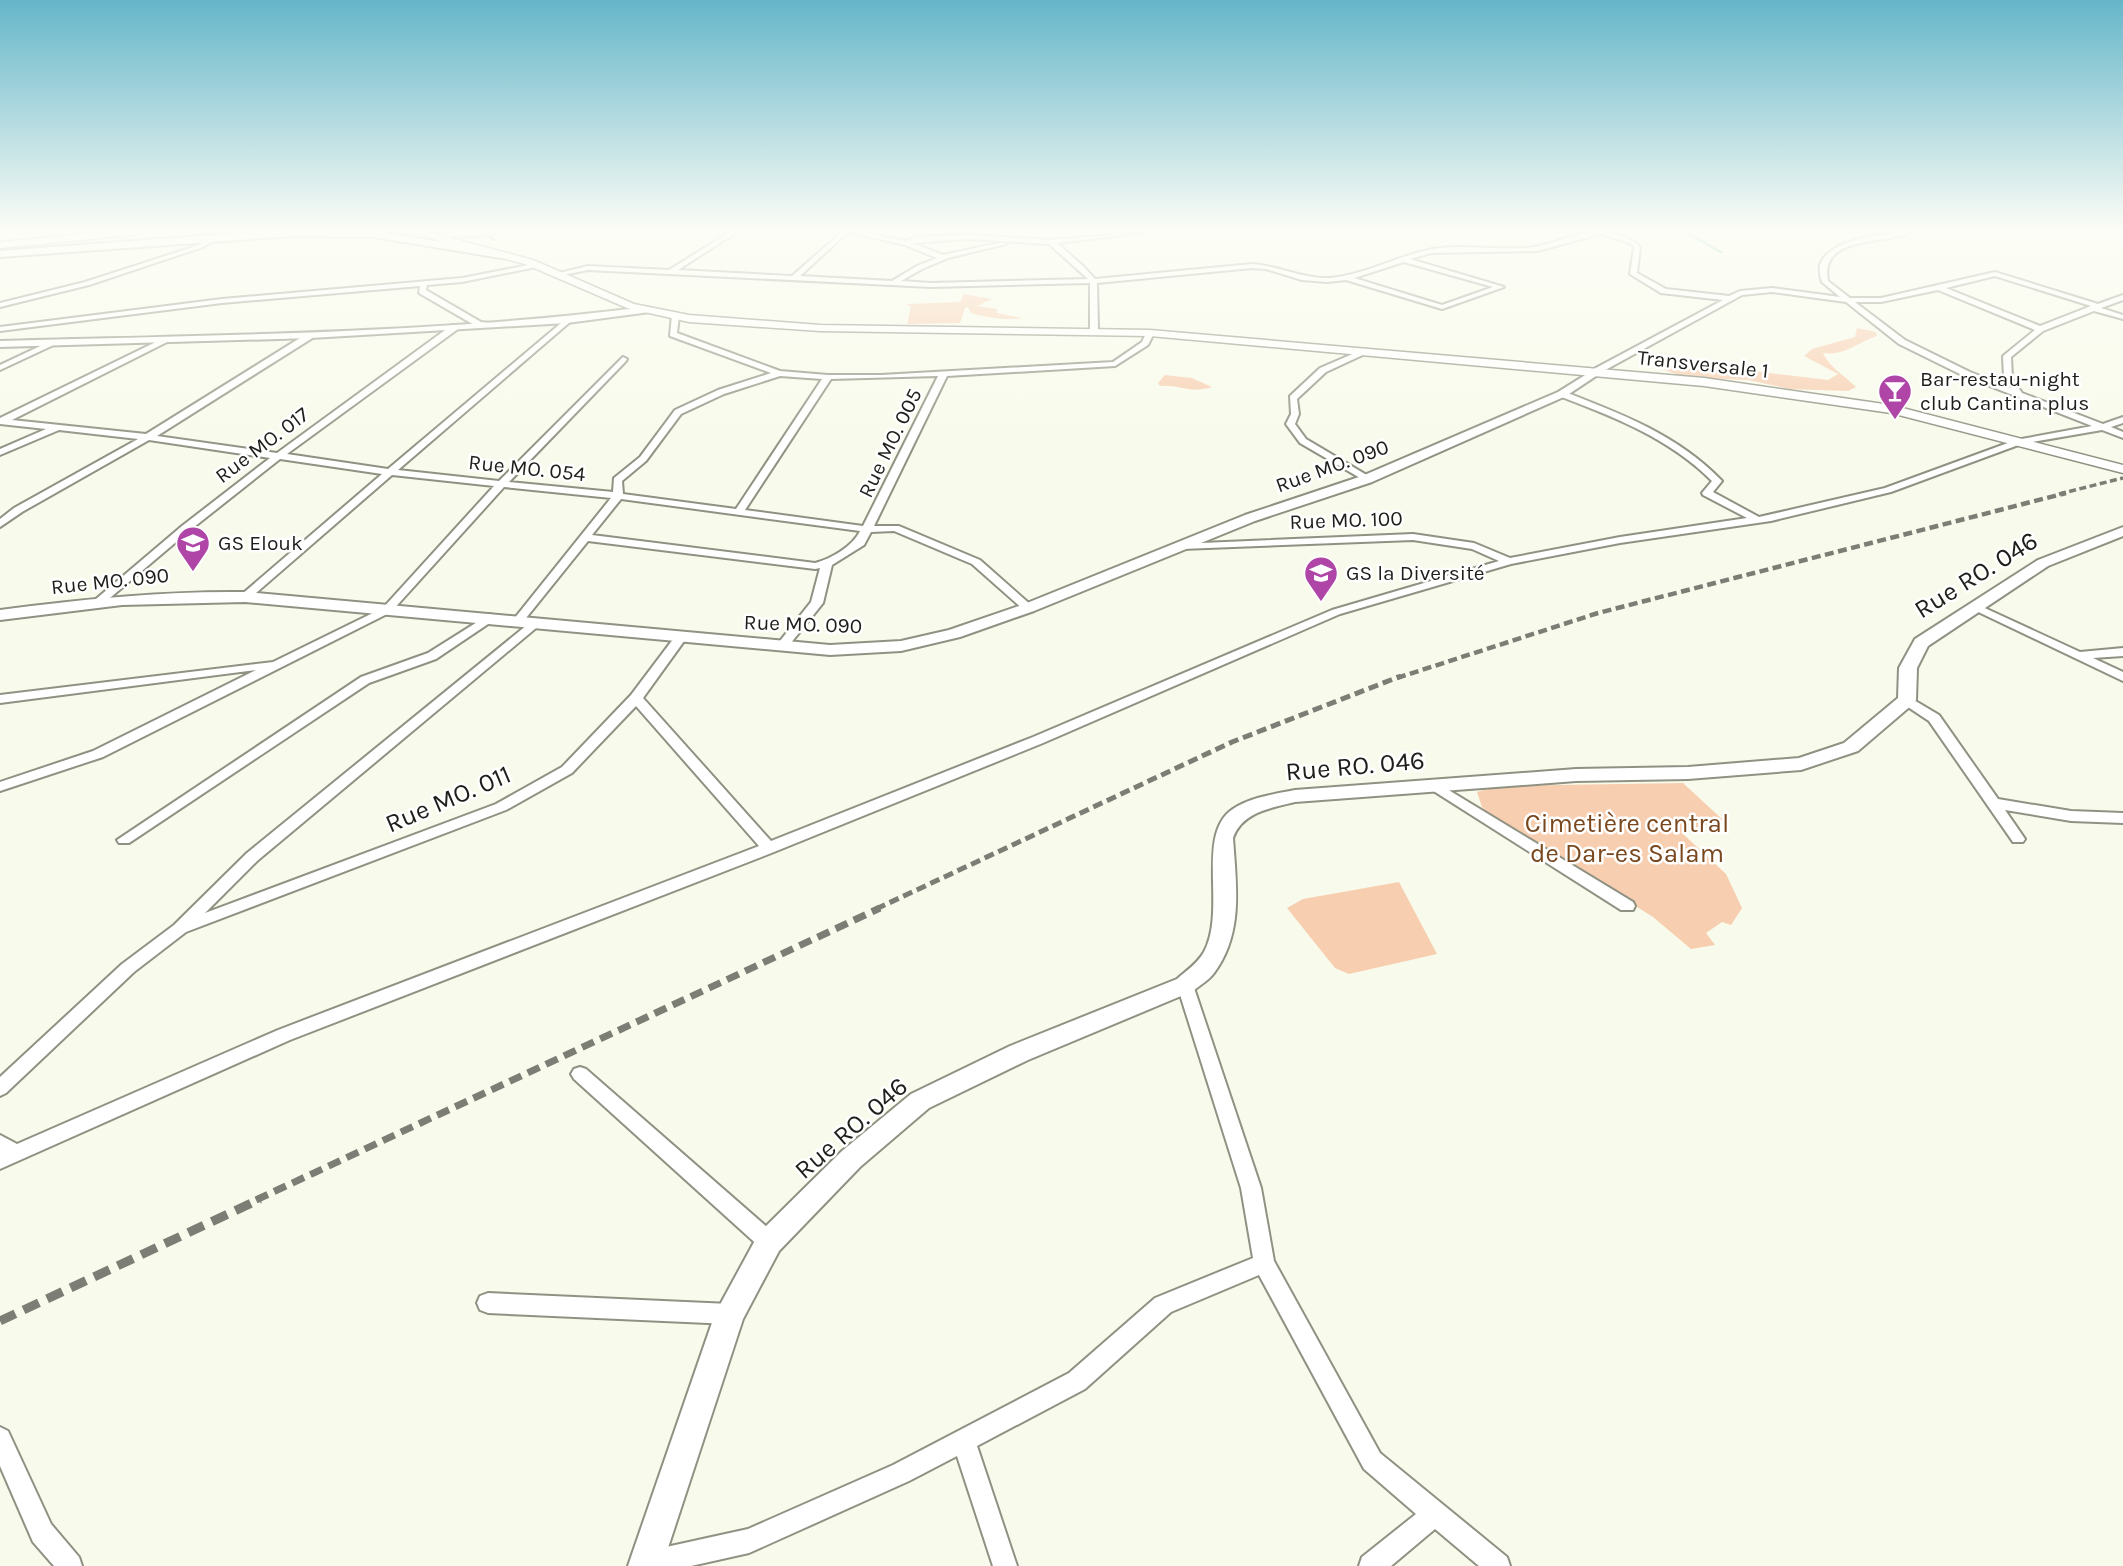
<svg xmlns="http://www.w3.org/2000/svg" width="2123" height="1566" viewBox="0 0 2123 1566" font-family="Karla,sans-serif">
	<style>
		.green { fill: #f8ceb0 }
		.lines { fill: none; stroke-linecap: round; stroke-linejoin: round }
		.stream { stroke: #40b99b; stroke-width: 2.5 }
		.minor-casing { stroke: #8f9283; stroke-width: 4 }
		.tertiary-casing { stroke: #8f9283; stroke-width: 4 }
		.secondary-casing { stroke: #8f9283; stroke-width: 3 }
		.trunk-casing { stroke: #8f9283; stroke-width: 4 }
		.minor { fill: #fff; fill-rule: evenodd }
		.tertiary { fill: #fff; fill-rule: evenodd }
		.secondary { fill: #fff; fill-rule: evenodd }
		.trunk { fill: #fff; fill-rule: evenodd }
		.rail-far4 { stroke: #7c7e75; stroke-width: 3.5; stroke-dasharray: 7 3.5; stroke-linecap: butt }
		.rail-far3 { stroke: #7c7e75; stroke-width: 4.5; stroke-dasharray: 9 4.5; stroke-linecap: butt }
		.rail-far2 { stroke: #7c7e75; stroke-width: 5; stroke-dasharray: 10 5; stroke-linecap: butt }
		.rail-far1 { stroke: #7c7e75; stroke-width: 7; stroke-dasharray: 13 7; stroke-linecap: butt }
		.rail { stroke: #7c7e75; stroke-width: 9; stroke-dasharray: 17 9; stroke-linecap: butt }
		.labels { text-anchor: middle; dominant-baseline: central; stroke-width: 5; stroke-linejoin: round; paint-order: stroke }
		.far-street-label { font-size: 21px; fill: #1e1f1a; stroke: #fff }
		.far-poi-label { font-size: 21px; fill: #1e1f1a; stroke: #fff; text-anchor: start }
		.street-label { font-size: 26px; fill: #1e1f1a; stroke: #fff }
		.park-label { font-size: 26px; fill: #79481e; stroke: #fff }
	</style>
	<rect width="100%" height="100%" fill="#f8fbeb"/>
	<g class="green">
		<path d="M 964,294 L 992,299 L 977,306 L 997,309 L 997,313 L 1022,318 C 1008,321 985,317 971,313 L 968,307 L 965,308 L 960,323 L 907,324 L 911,307 L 906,304 L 960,302 Z"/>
		<path d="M 1857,328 L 1876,332 L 1877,336 C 1858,342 1845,356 1823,353 C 1829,367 1845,376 1856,387 L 1848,391 L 1790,389 L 1748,380 L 1683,377 L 1660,368 L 1701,365 L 1828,380 L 1838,374 L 1804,356 L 1812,349 L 1855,337 Z"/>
		<path d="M 1165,375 L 1192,378 L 1212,387 C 1188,394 1181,384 1160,386 L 1158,383 Z"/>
		<path d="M 1683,783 L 1723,820 L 1681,832 L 1726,874 L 1742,908 L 1731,925 L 1722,922 L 1706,933 L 1715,945 L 1691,949 L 1653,917 L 1491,816 L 1482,807 L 1477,792 L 1498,786 Z"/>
		<path d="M 1399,882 L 1437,954 L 1349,974 L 1335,968 L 1287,908 L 1303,899 Z"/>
	</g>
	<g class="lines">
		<g class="stream">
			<path d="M 1691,232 L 1687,233 L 1721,252"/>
			<path d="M 489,236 L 494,240"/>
		</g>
		<g class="minor-casing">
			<g id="minor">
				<path d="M 730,232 L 737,232 L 678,270 L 792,276 L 842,232 L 848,232 L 800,276 L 892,281 L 917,266 L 937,258 L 905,245 L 849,232 L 860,232 L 906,241 L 917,237 L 960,235 L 955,232 L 969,235 L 1051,240 L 1148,232 L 1057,243 L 1083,266 L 1095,279 L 1252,264 C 1279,266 1303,279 1330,278 C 1364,275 1395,257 1428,250 C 1462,242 1504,253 1539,246 C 1560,242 1586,228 1607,232 C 1618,234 1633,239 1640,247 L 1637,273 L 1666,289 L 1729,296 L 1740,291 L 1772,288 L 1840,297 L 1822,282 C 1820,276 1819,271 1820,265 C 1829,238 1888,232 1912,232 C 1887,245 1819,234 1828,281 L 1850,298 L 1881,298 L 1995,272 L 2098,304 L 2123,295 L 2123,300 L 2101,308 L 2123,315 L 2123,319 L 2094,311 L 2043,331 L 2011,357 L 2012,378 L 2022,393 L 2103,424 L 2123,417 L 2123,423 L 2111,427 L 2123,432 L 2123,438 L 2102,430 L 2021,444 L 1891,492 L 1771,521 L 1620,543 L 1511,564 L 1340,614 L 1043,743 L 774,852 L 290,1040 L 0,1169 L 0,1135 L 17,1144 L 278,1030 L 759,846 L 636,706 L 572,773 L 506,810 L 186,932 L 134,972 L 6,1093 L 0,1096 L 0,1077 L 122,964 L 174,925 L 247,853 L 532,621 L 540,621 L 542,623 L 257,861 L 205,913 L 496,804 L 562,767 L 631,695 L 677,634 L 685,634 L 687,637 L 643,698 L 771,841 L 1033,737 L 1332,610 L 1499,561 L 1472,549 L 1413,540 L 1182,549 L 1178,548 L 1178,544 L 1413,534 L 1474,543 L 1510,558 L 1620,537 L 1747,518 L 1703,495 L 1702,493 L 1712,481 C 1669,438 1614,417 1559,396 L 1559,392 L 1565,392 C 1622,414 1677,435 1720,479 L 1722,481 L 1713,492 L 1759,517 L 1885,488 L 2016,440 L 2092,426 L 1964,376 L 1899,344 L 1846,302 L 1772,292 L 1742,295 L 1598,374 L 1592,374 L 1592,370 L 1723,300 L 1661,293 L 1630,274 L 1634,247 L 1630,243 L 1601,234 L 1537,251 L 1431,253 L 1410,259 L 1504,287 L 1442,309 L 1346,280 L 1327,282 L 1302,280 L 1266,269 L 1252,268 L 1097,283 L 1098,330 L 1094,332 L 1090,330 L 1090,283 L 931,287 L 588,270 L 558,276 L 555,274 L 588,266 L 669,270 ZM 967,239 L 1049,244 L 1088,279 L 931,283 L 901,281 L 922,269 L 948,258 L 1006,244 L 1003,242 L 943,255 L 913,243 ZM 1404,262 L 1493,287 L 1442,305 L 1354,278 ZM 1995,276 L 2091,306 L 2040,326 L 1946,288 ZM 1938,290 L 2035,330 L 2003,356 L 2004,378 L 2011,388 L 1970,372 L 1905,340 L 1855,302 L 1881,302 Z"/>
				<path d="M 215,236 L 220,237 L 203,247 L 89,285 L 0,307 L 0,303 L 85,282 L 199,245 Z"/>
				<path d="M 539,263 L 541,266 L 462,282 L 427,285 L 426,290 L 481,322 L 490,323 L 491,325 L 487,327 L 476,326 L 419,293 L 420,286 L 222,303 L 0,331 L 0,327 L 222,299 L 462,278 Z"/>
				<path d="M 672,314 L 679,316 L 677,333 L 780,371 L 828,375 L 881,375 L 1113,362 L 1142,342 L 1147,331 L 1154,333 L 1148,345 L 1115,366 L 947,376 L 874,526 L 899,526 L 980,560 L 1032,606 L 1032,610 L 1024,610 L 972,564 L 894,531 L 871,532 L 864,545 L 832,565 L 823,603 L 786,649 L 782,650 L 776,646 L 811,602 L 820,568 L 815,569 L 588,541 L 522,623 L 518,625 L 512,621 L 514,619 L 611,498 L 504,487 L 391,612 L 103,757 L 0,791 L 0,782 L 93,751 L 256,670 L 0,703 L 0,695 L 273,662 L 383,608 L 494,486 L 392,475 L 249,599 L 241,599 L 241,595 L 382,474 L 280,459 L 189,531 L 104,603 L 96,603 L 96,599 L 182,526 L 270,458 L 149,440 L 22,512 L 0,527 L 0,519 L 14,508 L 138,439 L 59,430 L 0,455 L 0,449 L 46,429 L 0,424 L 0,418 L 164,338 L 167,338 L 167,342 L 12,420 L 146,434 L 308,333 L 314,333 L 314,337 L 157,436 L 277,453 L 452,325 L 458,325 L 458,329 L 287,454 L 388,469 L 567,318 L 571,320 L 570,322 L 398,470 L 499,481 L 623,357 L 627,359 L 626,361 L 509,482 L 613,492 L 614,478 L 640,457 L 675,410 L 718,390 L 771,373 L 670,336 ZM 780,376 L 822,379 L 736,509 L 623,494 L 622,481 L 646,461 L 681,414 L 724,394 ZM 938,376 L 863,526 L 745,510 L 831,379 ZM 621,499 L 860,531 C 853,546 831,559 815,563 L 592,535 Z"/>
				<path d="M 53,340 L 60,342 L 0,370 L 0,365 Z"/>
				<path d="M 1364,349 L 1368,351 L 1367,353 L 1326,372 L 1297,399 L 1299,414 L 1295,424 L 1306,439 L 1370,477 L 1370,481 L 1367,482 L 1300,443 L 1286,424 L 1291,414 L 1290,396 L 1320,368 Z"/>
				<path d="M 1976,604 L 2080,652 L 2123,648 L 2123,656 L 2093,658 L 2123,672 L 2123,681 L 1972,609 L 1972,605 Z"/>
				<path d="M 490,614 L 494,616 L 494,620 L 436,659 L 369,683 L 129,843 L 119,843 L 117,840 L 361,677 L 428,653 Z"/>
				<path d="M 1907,696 L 1939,715 L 1998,799 L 2071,811 L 2123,813 L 2123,823 L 2071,821 L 2005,810 L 2025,839 L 2023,842 L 2013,842 L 1929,721 L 1902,703 L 1901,700 L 1902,697 Z"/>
				<path d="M 1437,783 L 1633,902 L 1635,906 L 1633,910 L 1621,910 L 1432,790 L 1430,787 Z"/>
				<path d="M 1185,979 L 1191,980 L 1193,985 L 1261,1188 L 1274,1261 L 1380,1453 L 1507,1557 L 1510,1566 L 1479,1566 L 1435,1529 L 1391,1566 L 1359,1566 L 1362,1557 L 1416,1514 L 1364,1469 L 1259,1275 L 1171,1312 L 1085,1389 L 977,1446 L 1017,1566 L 993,1566 L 957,1456 L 909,1481 L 749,1553 L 691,1566 L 637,1566 L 636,1563 L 639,1554 L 648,1551 L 748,1529 L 893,1465 L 1069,1373 L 1155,1298 L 1253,1258 L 1241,1188 L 1177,985 L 1179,980 Z"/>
				<path d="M 580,1067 L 586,1069 L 776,1235 L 779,1242 L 776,1249 L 769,1251 L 762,1249 L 574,1079 L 571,1074 L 574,1069 Z"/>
				<path d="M 488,1293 L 730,1304 L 738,1307 L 741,1314 L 738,1321 L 730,1324 L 488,1313 L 480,1310 L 477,1303 L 480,1296 Z"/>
				<path d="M 0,1427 L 8,1431 L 51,1524 L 79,1557 L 82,1566 L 54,1566 L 33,1542 L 0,1466 Z"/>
			</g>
		</g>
		<g class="tertiary-casing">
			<g id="tertiary">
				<path d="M 646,307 L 650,308 L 650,312 L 567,323 L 311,338 L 0,347 L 0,341 C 215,335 432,334 646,307 Z"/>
				<path d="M 1595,369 L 1601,372 L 1599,374 L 1566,396 L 1372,482 L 1255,521 L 1034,611 L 960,637 L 901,651 L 830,655 L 245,602 L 122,605 L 0,620 L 0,610 C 82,599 163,591 245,592 L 830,645 L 901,641 L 949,630 L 1022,605 L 1245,515 L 1362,476 L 1558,392 Z"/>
				<path d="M 2123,527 L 2123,536 L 2048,566 L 1928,646 L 1917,668 L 1916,700 L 1913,704 L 1858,751 L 1801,770 L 1688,779 L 1576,781 L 1295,802 C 1271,808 1242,812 1233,838 C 1236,884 1244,933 1214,973 C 1209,980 1200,985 1193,991 L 1028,1060 L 929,1108 L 860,1167 L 779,1251 L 743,1319 L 662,1566 L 628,1566 L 715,1314 L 759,1233 L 842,1151 L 911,1094 L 1010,1046 L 1177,979 C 1187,970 1197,964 1204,952 C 1227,910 1195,834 1233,809 C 1251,797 1275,794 1295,790 L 1576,769 L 1688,767 L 1799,758 L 1844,743 L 1898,698 L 1899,668 L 1915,639 L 2038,560 Z"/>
			</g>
		</g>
		<g class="secondary-casing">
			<g id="secondary">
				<path d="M 105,232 L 137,232 L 132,235 L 0,248 L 0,242 Z"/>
				<path d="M 416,232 L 429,232 L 533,260 L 634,304 L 689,315 L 820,325 L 1150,330 L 1704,378 L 1891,405 L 2123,465 L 2123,473 L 1891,413 L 1704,386 L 1150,336 L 820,331 L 689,322 L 627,308 L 525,264 L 444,243 Z"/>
			</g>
		</g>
		<g class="trunk-casing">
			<g id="trunk">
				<path d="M 252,232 L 380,232 L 501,252 L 507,255 L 501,258 L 373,237 L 294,236 L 0,257 L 0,251 Z"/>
				<path d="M 446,232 L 496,232 L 491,235 L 450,237 L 446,236 Z"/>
			</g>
		</g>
		<use href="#minor" class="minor"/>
		<use href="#tertiary" class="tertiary"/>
		<use href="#secondary" class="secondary"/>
		<use href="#trunk" class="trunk"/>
		<path class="rail-far4" d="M 2059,494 L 2123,478"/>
		<path class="rail-far3" d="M 1397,678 L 1598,613 L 2066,493"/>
		<path class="rail-far2" d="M 876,909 L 1232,742 L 1401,676"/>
		<path class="rail-far1" d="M 256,1200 L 880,908"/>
		<path class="rail" d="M 0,1321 L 260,1199"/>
	</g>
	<linearGradient id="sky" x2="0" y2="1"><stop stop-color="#65b6c9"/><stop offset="0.51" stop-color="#fcfdf6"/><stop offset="1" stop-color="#fcfdf6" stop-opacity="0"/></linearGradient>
	<rect width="2123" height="451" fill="url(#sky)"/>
	<defs>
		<g id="bar-pin" transform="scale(1.75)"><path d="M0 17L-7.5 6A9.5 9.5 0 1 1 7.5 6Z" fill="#af46a7" stroke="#fff"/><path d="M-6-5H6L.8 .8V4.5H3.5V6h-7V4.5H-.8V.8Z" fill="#fff"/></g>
		<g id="school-pin" transform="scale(1.75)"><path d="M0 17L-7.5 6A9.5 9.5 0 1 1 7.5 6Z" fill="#af46a7" stroke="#fff"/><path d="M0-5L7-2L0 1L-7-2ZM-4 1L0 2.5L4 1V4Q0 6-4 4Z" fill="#fff"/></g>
	</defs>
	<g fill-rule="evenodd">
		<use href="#bar-pin" x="1895" y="391"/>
		<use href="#school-pin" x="193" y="543"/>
		<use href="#school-pin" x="1321" y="573"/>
	</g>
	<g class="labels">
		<g class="far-street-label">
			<text transform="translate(1703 364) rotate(6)">Transversale 1</text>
			<text transform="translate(890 443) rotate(-64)">Rue MO. 005</text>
			<text transform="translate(262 445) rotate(-37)">Rue MO. 017</text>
			<text transform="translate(1332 466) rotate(-20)">Rue MO. 090</text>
			<text transform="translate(527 468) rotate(6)">Rue MO. 054</text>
			<text transform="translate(1346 520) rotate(-2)">Rue MO. 100</text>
			<text transform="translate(110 581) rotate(-6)">Rue MO. 090</text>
			<text transform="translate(803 624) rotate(2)">Rue MO. 090</text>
		</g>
		<g class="far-poi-label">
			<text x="1920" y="379">Bar-restau-night<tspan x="1920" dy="24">club Cantina plus</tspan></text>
			<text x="218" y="543">GS Elouk</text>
			<text x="1346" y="573">GS la Diversité</text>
		</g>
		<g class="street-label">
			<text transform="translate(1976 575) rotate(-32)">Rue RO. 046</text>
			<text transform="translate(1355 766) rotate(-5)">Rue RO. 046</text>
			<text transform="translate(448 799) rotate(-23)">Rue MO. 011</text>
			<text transform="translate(851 1128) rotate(-41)">Rue RO. 046</text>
		</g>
		<g class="park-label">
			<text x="1627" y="823">Cimetière central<tspan x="1627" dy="30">de Dar-es Salam</tspan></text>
		</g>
	</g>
</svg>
